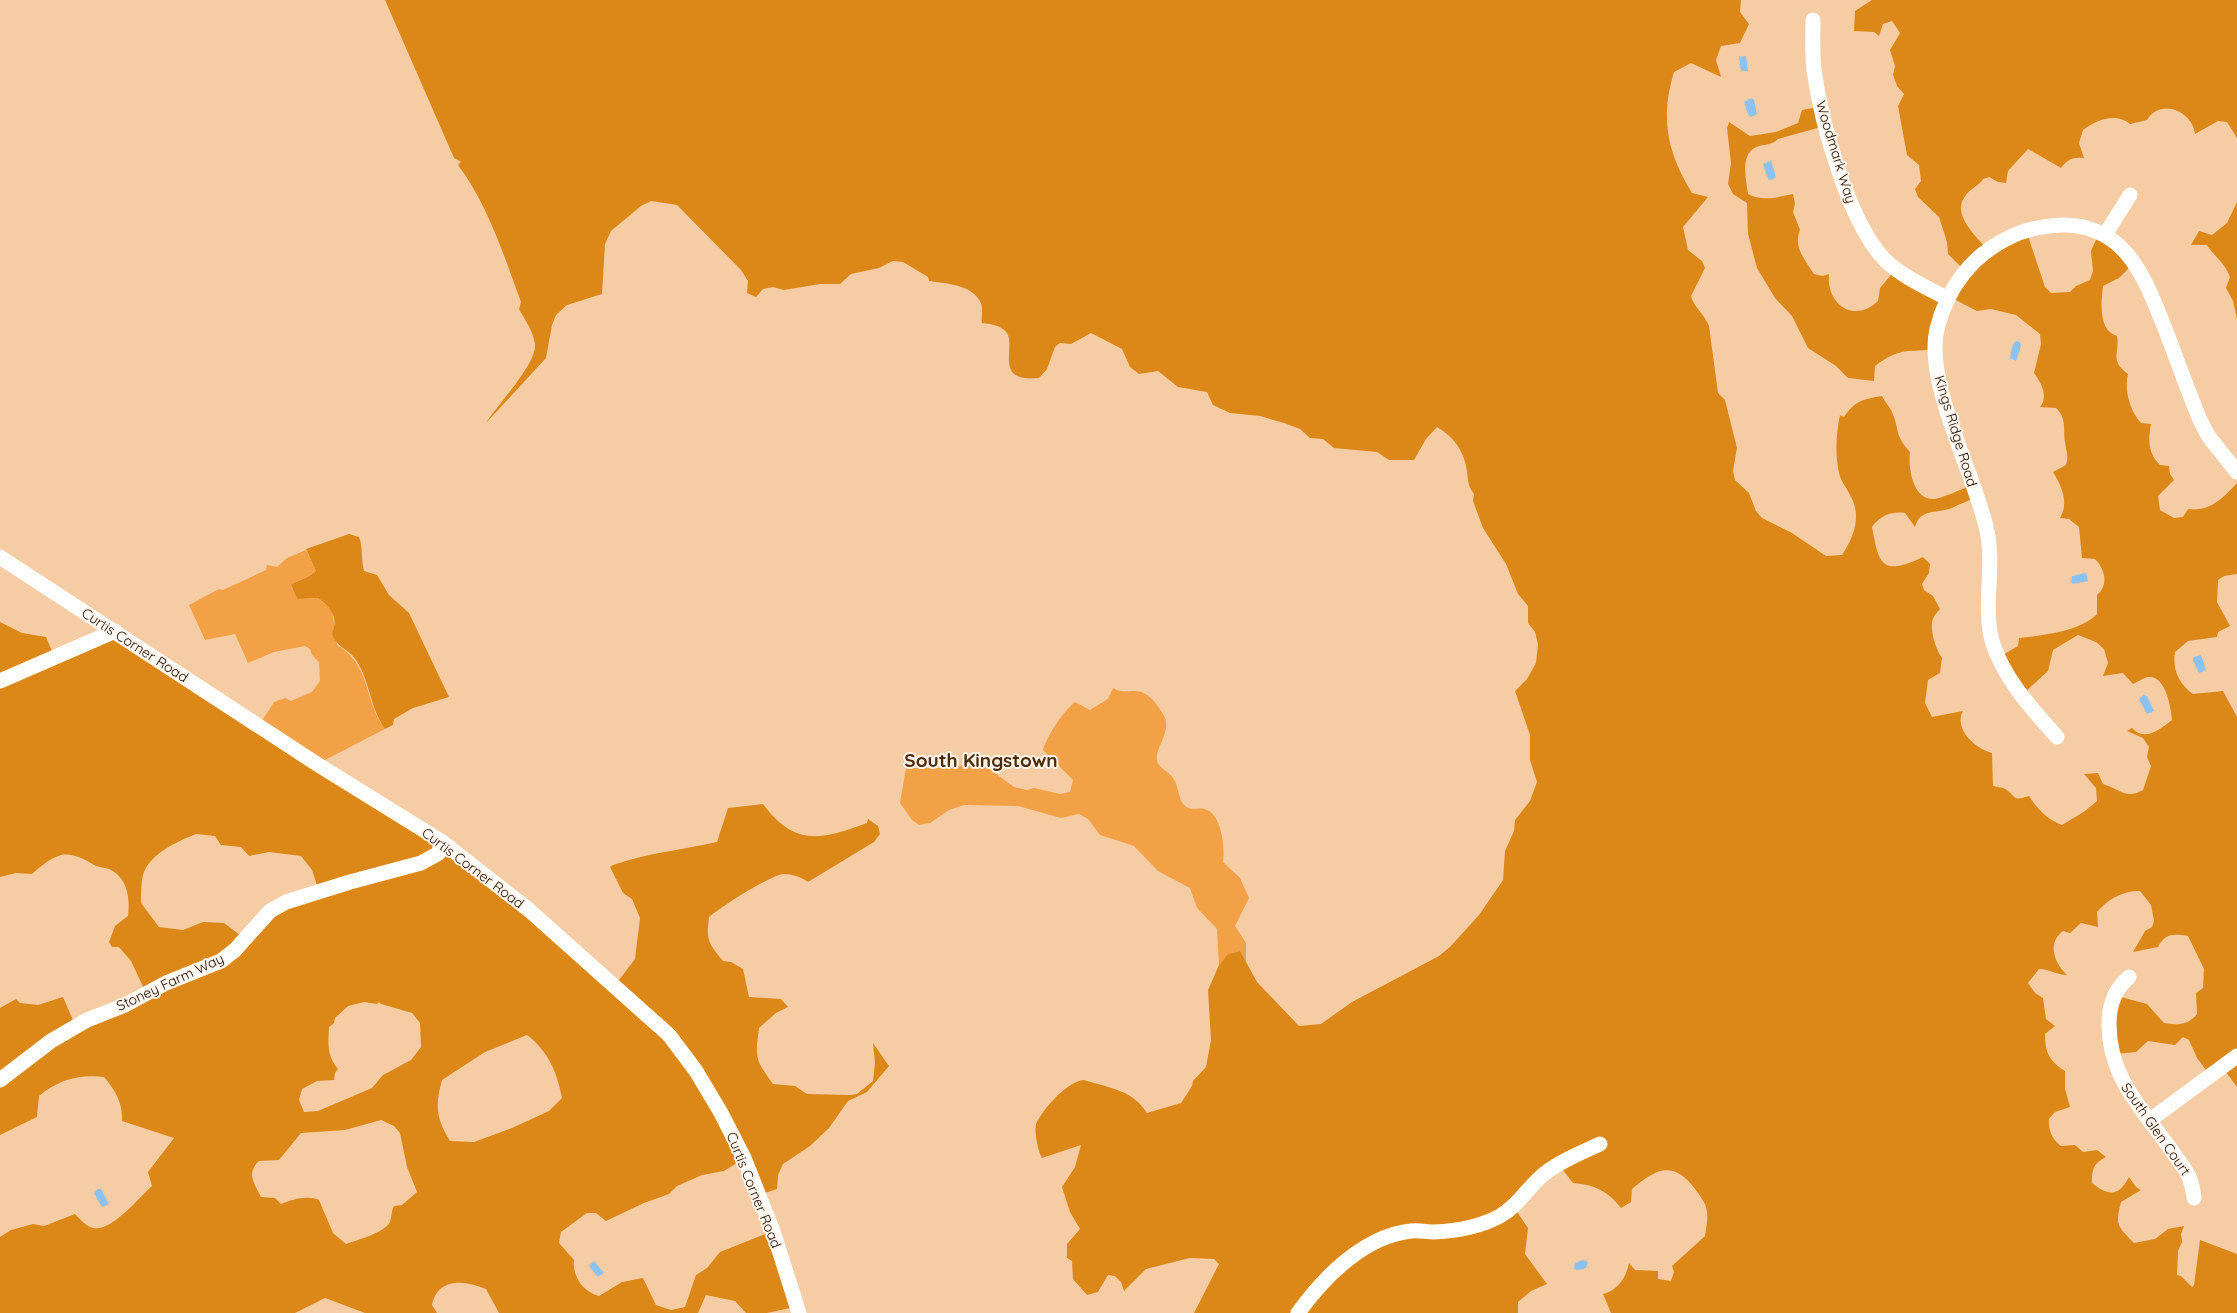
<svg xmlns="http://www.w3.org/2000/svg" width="2237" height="1313" viewBox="0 0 2237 1313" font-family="Quicksand,sans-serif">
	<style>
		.green { fill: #f2a147 }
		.forest { fill: #dc8818; fill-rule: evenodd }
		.water { fill: #8bc2f2 }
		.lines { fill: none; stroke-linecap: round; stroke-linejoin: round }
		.minor { stroke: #fff; stroke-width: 15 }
		.labels { text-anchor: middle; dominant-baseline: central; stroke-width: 4; stroke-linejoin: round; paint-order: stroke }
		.street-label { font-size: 14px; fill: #190b01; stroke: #fdf4ec }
		.district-label { font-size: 19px; font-weight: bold; fill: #4c2b02; stroke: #fdf4ec }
	</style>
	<rect width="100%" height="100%" fill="#f6cca4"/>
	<g class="green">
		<path d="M 306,550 L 316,571 C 309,578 299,578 291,586 L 297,599 L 318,598 L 332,610 L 337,645 C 372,666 363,700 385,729 L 321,762 L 260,724 L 274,702 L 285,698 L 291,701 L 312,692 L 320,681 L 319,662 L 312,655 L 310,649 L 305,646 L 274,652 L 248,663 L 235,634 L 205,640 L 189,605 L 219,589 L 223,590 L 266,570 L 267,565 L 277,567 L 287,558 Z"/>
		<path d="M 1113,688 C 1121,693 1126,691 1135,691 C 1148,691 1157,704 1163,714 C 1175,732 1149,752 1159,765 C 1163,770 1170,773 1173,778 C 1179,786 1178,800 1185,806 C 1193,812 1199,806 1207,810 C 1222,816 1225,848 1223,862 L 1240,878 L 1249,898 L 1235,926 L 1246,943 L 1246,962 L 1240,951 L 1228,954 L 1219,965 L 1217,929 L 1197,908 L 1190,888 L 1158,871 L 1134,846 L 1100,835 L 1088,819 L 1079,814 L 1061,818 L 1018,806 L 964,805 L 949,810 L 930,823 L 919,825 L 912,820 L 900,803 L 906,768 L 941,768 L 965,765 L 966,761 L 985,766 L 1014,787 L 1027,790 L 1034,788 L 1060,794 L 1070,792 L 1073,780 L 1043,750 C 1048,734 1063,712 1075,702 L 1090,710 L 1108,699 Z"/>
	</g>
	<g class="forest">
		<path d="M 385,0 L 1741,0 L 1740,12 L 1749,24 L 1740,43 L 1721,46 L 1716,60 L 1721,77 L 1691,63 L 1674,72 C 1660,118 1667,152 1692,193 L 1708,197 L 1683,227 L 1688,250 L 1702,261 L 1705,268 L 1691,296 C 1693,306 1705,315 1709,326 L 1718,393 L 1725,400 L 1737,448 L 1733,471 L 1735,480 L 1749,493 L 1756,511 L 1762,518 L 1792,533 L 1826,556 L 1842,555 C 1853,538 1862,517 1851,497 C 1847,488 1841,482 1839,473 C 1835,455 1836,433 1840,415 L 1844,417 C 1854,401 1864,399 1882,396 C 1885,402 1890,407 1892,412 C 1900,431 1894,434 1910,452 C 1908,466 1912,499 1933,499 C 1942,499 1963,488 1973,485 L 1978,497 C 1969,500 1960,504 1952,508 C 1936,514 1920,508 1915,527 L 1905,513 C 1891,511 1880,516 1872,527 C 1879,564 1881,577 1923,557 L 1930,564 L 1929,573 L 1922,584 L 1924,590 L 1933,596 L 1940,609 C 1937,612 1934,616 1933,619 C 1929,629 1936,650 1942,658 L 1940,673 L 1928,680 L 1925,703 L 1932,717 L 1963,711 C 1953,729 1976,749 1992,753 L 1993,786 C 1996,787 2002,787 2005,789 C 2017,796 2011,802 2029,796 C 2037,809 2048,820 2062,825 L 2085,811 L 2097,801 L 2096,788 L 2084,774 L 2098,773 L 2103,784 C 2120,789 2126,800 2143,790 L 2151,766 L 2147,757 L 2149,747 L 2143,738 L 2127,731 L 2132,728 C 2145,742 2159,730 2172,720 C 2171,708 2166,675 2148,677 C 2143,678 2137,682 2133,684 L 2123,673 L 2103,676 L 2108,663 L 2104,649 L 2096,642 L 2078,635 L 2053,650 L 2048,671 L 2024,693 L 2001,656 L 2018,646 L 2019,638 C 2044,635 2079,632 2097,614 L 2097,595 C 2109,585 2105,569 2095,559 L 2082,558 L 2079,527 L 2069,519 L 2060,518 C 2069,502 2062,487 2053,472 L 2066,465 C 2069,456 2066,451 2065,442 C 2063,428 2067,419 2056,408 L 2040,407 C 2049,396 2041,383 2034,373 L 2041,344 L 2040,334 L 2016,315 L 1991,309 L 1977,311 L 1954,299 L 1965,271 L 1948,254 L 1947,242 L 1939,217 L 1918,197 L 1915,189 L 1921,181 L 1919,165 L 1907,155 L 1898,106 L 1904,94 L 1897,86 L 1893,75 L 1895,66 L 1890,50 L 1900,33 L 1892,21 L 1883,24 L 1879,36 L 1874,32 L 1854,31 L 1855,11 L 1872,0 L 2237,0 L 2237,138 L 2227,122 L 2218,121 L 2195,134 C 2193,112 2161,97 2147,120 L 2130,124 C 2116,112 2096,120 2083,130 L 2079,143 L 2084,158 C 2072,157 2068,159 2061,168 L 2028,149 L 2008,171 L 2006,183 L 1998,182 L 1989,177 L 1983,179 C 1979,186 1971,188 1966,195 C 1950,214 1977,237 1988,250 L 2026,230 L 2045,287 L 2051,293 L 2070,292 L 2076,286 L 2090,280 L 2093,271 L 2091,251 L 2098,235 L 2135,262 L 2119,278 L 2103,286 C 2101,302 2098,330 2117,336 C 2120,354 2109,360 2128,374 C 2124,390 2130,411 2141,423 L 2151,424 C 2148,439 2148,454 2160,465 L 2169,466 L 2170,474 L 2174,480 L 2158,496 L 2160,510 L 2174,518 L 2183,517 L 2188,509 C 2210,512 2223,498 2237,483 L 2237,574 L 2224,576 L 2218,580 L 2217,602 L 2230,626 L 2218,632 L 2217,637 L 2188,641 L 2175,652 C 2172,669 2179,684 2193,694 L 2223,691 L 2237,717 L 2237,1087 L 2223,1068 L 2209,1074 L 2197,1058 L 2189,1040 L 2183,1037 L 2175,1045 L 2148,1041 L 2136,1052 L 2115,1054 L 2117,996 L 2147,1004 L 2164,1023 C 2177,1025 2187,1026 2197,1014 L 2196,993 L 2203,988 L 2204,969 L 2188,936 C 2174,934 2165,933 2158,947 L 2133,952 L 2145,931 L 2152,927 L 2154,921 L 2151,905 L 2140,891 C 2123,890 2107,900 2097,912 L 2098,927 L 2081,923 L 2070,933 L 2063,931 C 2047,943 2054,963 2067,975 C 2056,975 2050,969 2039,969 L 2028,983 L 2035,993 L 2043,998 L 2046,1019 L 2055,1026 L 2045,1034 C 2045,1052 2049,1061 2065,1071 L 2065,1089 L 2070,1107 L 2055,1112 L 2049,1119 C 2048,1130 2052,1139 2061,1146 L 2075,1145 L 2083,1152 L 2097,1150 L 2106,1157 C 2093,1164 2092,1169 2092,1183 C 2108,1196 2119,1197 2129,1177 L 2136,1187 L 2141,1190 L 2121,1202 C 2115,1225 2117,1226 2134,1243 L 2155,1239 L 2168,1229 L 2184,1226 L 2181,1234 L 2182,1242 L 2178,1251 L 2177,1275 L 2181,1276 L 2192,1287 L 2194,1285 L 2200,1240 L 2237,1254 L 2237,1313 L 1611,1313 L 1603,1294 C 1618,1290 1626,1278 1629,1263 L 1635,1270 L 1658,1271 L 1658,1279 L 1671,1281 L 1674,1272 L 1672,1266 L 1705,1236 C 1706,1229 1708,1220 1707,1213 C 1707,1204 1700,1196 1695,1189 C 1674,1160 1656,1168 1632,1189 L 1631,1202 L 1621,1208 C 1608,1191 1595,1185 1573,1183 L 1559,1165 L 1515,1209 L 1528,1228 L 1525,1254 L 1547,1284 L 1531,1291 L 1518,1302 L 1518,1313 L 1194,1313 L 1219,1264 L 1214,1259 L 1190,1258 L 1146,1269 L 1124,1291 L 1121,1282 L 1115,1276 L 1108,1275 L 1098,1292 L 1087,1295 L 1073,1279 L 1072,1261 L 1067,1258 L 1067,1244 L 1080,1229 L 1070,1212 L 1062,1187 L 1075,1167 L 1081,1145 L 1042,1158 C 1038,1152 1034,1131 1036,1124 C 1043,1109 1067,1081 1084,1080 C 1109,1088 1133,1090 1147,1113 L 1181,1103 L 1192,1086 L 1193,1081 L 1206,1067 L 1211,1040 L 1208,990 L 1219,965 L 1228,954 L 1240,951 L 1257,982 L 1299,1026 L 1321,1024 L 1352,1002 L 1439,956 L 1450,947 L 1479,915 L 1503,880 L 1505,851 L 1514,831 L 1515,820 L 1530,801 L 1537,782 L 1530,760 L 1530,735 L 1515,691 L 1527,679 L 1536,663 L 1538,644 L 1535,632 L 1528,623 L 1528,606 L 1518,594 L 1506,564 L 1483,528 L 1473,501 L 1474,494 C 1468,487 1468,480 1467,471 C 1464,451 1454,437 1437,427 L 1426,439 L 1414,460 L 1389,460 L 1377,452 L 1334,448 L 1323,439 L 1310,438 L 1300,429 L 1284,423 L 1260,416 L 1230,413 L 1213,405 L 1207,392 L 1178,387 L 1158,371 L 1139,374 L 1130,367 L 1122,349 L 1091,333 L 1071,344 L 1060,343 L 1055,347 L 1047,369 L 1039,378 C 993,383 1016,348 1007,333 C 1001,325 990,324 982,323 C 981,318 983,308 981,303 C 972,284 947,284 929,281 L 928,277 L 903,262 L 893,261 L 879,268 L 851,274 L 840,284 L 820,284 L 784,290 L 773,287 L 763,289 L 756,297 L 747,293 L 748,281 L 741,270 L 677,205 L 651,201 L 641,206 L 611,231 L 605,244 L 602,294 L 567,305 L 556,315 L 552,325 L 546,358 L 486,423 C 497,405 537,364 535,344 C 533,331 525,320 519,309 L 521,302 C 504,256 488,205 458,165 L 461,162 L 454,158 Z"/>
		<path d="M 1823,106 L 1828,125 L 1778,139 C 1772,145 1767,144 1759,146 C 1739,152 1746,178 1748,194 C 1762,202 1778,197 1793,194 L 1795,204 L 1793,212 L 1800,230 C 1793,247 1805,260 1814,274 L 1823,276 L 1829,274 C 1826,304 1854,324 1878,301 L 1880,288 L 1896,269 L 1949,298 L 1938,349 C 1907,353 1902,346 1875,366 L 1874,381 L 1848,378 L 1836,366 L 1808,348 L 1792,316 L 1775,298 L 1757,268 L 1748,234 L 1747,203 L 1733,194 L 1728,184 L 1731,163 L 1727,128 L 1729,122 L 1750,136 L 1776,132 L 1798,123 L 1802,110 Z"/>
		<path d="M 2237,202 L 2237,319 L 2233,301 L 2226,288 L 2230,277 C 2224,261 2215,258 2207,245 L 2191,245 L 2199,231 L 2212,235 L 2227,223 Z"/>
		<path d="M 349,534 L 359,537 C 363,546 361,560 364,571 L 377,575 L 389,595 L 409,613 L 449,697 L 413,708 L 394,719 L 393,725 L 385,729 C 370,708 370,681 356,660 C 347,647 339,650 332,634 C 339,617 331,608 318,598 L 297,599 L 291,585 C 299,579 309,578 316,571 L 306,549 Z"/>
		<path d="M 0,622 L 22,633 L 46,637 L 54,656 L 108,635 L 440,838 L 616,984 L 635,959 L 640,918 L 632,899 L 623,893 L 610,867 L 613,865 C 647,853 682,850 717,842 L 728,808 L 763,804 C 795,847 821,840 867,823 L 868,819 L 878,826 L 880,834 L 874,842 L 808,882 C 801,877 793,874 783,874 C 769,876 721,907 709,917 C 706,940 708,943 723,961 L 731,962 L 743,969 L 749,997 L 781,999 L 788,1007 L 776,1013 L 759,1028 C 755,1058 755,1059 773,1084 L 795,1086 L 807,1094 L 850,1095 L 857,1094 L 873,1081 L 875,1063 L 873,1043 L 889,1066 L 867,1092 L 848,1101 L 829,1128 L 810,1146 L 783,1164 L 778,1175 L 777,1189 L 756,1196 L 740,1161 L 724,1171 L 702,1175 L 677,1186 L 669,1194 L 644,1203 L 606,1221 L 596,1213 L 587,1213 L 561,1232 L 559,1243 L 574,1260 C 572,1276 583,1292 599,1296 L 622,1282 L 643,1278 L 656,1305 L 671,1310 L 685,1307 L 696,1275 L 707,1268 L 720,1252 L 768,1233 L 795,1307 L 767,1313 L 746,1313 L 735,1301 L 706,1295 L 698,1313 L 499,1313 L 486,1289 C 464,1280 438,1277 432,1305 L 437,1313 L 365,1313 L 325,1298 L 295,1313 L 0,1313 L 0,1237 L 11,1230 L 33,1224 L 44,1226 L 75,1214 C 79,1218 85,1225 90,1227 C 109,1236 138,1198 152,1186 L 148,1172 L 174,1138 L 122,1121 C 123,1103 115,1090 104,1077 C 79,1074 58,1080 39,1096 L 37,1117 L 0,1135 L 0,1008 L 16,999 L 20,1003 L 38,1005 L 63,997 L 75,1025 L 146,993 L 131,961 L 119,947 L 112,947 L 109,942 L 115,926 L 128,916 C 130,898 128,878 109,869 C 104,867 99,868 94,865 C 84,859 73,853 61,855 C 50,858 40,867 32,874 L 16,873 L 0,877 ZM 196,834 L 215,836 L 221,845 L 241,847 L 249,856 L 269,852 L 301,856 L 312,870 L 319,891 L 268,915 L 244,938 L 224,923 L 203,922 L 183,930 L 159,927 L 141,903 C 141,894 141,883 143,875 C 149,854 178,841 196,834 ZM 364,1002 L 377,1004 L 379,1002 L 381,1004 L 412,1013 L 420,1023 L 421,1047 L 411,1060 L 383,1075 L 372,1088 L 318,1111 L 304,1112 L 299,1100 L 302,1089 L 317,1081 L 334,1080 L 335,1073 L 338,1069 C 327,1056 328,1043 329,1027 L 334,1023 L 335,1018 L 348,1006 ZM 527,1035 C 548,1051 557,1072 562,1098 L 549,1111 L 512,1128 L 474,1142 L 450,1141 C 436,1119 435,1105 442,1080 L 485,1052 ZM 381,1120 L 394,1126 L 400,1133 L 407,1167 L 417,1192 L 402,1205 L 394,1206 C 391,1211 392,1217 390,1222 C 384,1233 357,1240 346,1244 L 333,1233 L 319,1200 C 309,1195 292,1199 281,1204 L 275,1198 L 261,1197 C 254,1183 246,1173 259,1161 L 279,1160 L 301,1133 L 345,1130 Z"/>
	</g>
	<g class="water">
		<path d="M 1746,56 L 1748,71 L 1741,71 L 1739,57 Z"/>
		<path d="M 1752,98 L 1754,100 L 1757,114 L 1751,117 L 1748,114 L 1744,102 Z"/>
		<path d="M 1771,161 L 1776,177 L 1771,180 L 1768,179 L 1763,164 Z"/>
		<path d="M 2016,341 L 2020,342 L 2021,346 L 2016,361 L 2010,358 L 2013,344 Z"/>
		<path d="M 2086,573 L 2088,581 L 2073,584 L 2071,582 L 2072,576 Z"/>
		<path d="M 2201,655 L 2206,670 L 2199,673 L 2193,660 L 2194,657 Z"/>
		<path d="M 2144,695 L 2147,696 L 2154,711 L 2147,714 L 2139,699 Z"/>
		<path d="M 98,1189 L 101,1189 L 109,1204 L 102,1207 L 94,1193 Z"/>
		<path d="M 1583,1260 L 1588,1262 L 1586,1268 L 1578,1270 L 1574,1269 L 1575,1263 Z"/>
		<path d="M 594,1261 L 604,1273 L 598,1277 L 589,1266 Z"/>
	</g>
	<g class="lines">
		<g class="minor">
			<path d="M 1813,20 C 1813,36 1812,54 1814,70 C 1821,122 1849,224 1886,261 C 1903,277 1928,288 1948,299"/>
			<path d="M 2105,235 L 2130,195"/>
			<path d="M 0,557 L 320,766 L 441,841 L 529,910 L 669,1035 L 696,1071 L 721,1113 L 744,1158 L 773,1231 L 799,1313"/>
			<path d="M 0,681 L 115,631"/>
			<path d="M 2057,737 C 2032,709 2005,680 1993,644 C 1982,609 1995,568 1987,531 C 1976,476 1924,383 1937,329 C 1947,288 1972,255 2010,237 C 2026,229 2043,226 2061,225 C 2127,224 2145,279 2166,331 C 2177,360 2188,391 2200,420 L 2209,437 L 2237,472"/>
			<path d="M 2129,977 C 2115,989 2109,1005 2109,1024 C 2109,1078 2143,1110 2172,1151 C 2186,1171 2191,1174 2194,1198"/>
			<path d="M 0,1080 L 51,1041 L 87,1020 L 125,1005 L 166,983 L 221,961 L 235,950 L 270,911 L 286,902 L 350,882 L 421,863 L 439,853 L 441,841"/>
			<path d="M 2150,1120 L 2237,1056"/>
			<path d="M 1298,1313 C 1324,1277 1364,1236 1411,1231 C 1419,1230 1427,1232 1434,1232 C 1457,1231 1480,1227 1500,1216 C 1518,1206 1528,1187 1544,1174 C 1560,1161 1581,1153 1600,1144"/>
		</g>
	</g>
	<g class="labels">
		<g class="street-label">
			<text transform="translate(1836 152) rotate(73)">Woodmark Way</text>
			<text transform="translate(1956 431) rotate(73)">Kings Ridge Road</text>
			<text transform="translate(135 645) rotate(33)">Curtis Corner Road</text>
			<text transform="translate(473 868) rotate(37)">Curtis Corner Road</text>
			<text transform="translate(170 982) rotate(-25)">Stoney Farm Way</text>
			<text transform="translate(2156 1129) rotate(55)">South Glen Court</text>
			<text transform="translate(754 1190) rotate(68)">Curtis Corner Road</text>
		</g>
		<g class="district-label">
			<text x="981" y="760">South Kingstown</text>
		</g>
	</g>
</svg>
